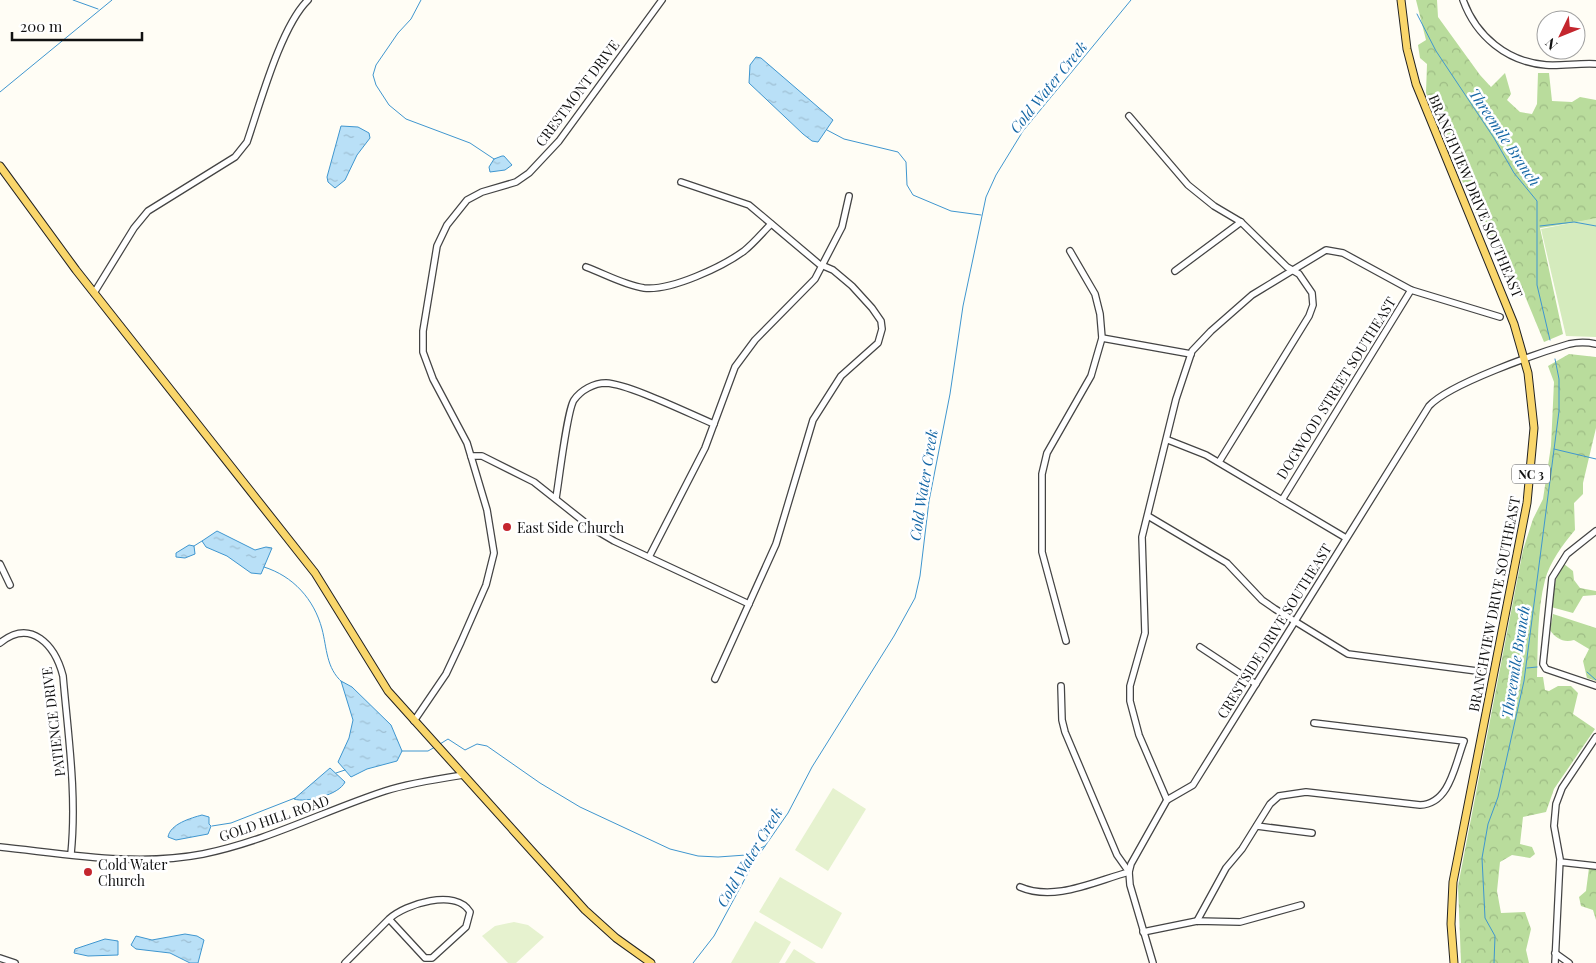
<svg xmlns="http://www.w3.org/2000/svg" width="1596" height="963" viewBox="0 0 1596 963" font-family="'Playfair Display',serif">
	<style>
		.forest { fill: url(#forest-crowns) }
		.park { fill: #d5ebbd }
		.pitch { fill: #e6f2cf }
		.water { fill: url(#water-ripples); stroke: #3f96cf }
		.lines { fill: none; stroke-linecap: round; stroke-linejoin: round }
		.stream { stroke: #3f96cf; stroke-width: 1 }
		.minor-casing { stroke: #444; stroke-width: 8 }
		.major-casing { stroke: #222; stroke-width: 9 }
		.minor { stroke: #fff; stroke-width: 5.5 }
		.major { stroke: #f9d66b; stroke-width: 7 }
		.poi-dot { fill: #c4262e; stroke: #fff; stroke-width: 2 }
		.labels { text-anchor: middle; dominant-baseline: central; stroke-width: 5; stroke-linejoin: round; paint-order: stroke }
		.shield { fill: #fff; stroke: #585858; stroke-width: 1 }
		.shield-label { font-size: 12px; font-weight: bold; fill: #111 }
		.street-label { font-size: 14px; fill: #111; stroke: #fff }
		.poi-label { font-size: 14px; fill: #111; stroke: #fff; text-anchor: start }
		.water-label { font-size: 15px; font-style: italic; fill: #1768a6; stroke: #fff }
	</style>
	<defs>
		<pattern id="forest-crowns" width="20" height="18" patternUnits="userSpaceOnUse" patternTransform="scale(1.25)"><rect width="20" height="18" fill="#b9dc9c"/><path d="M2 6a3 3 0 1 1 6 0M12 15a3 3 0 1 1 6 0" fill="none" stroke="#9ebc85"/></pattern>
		<pattern id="water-ripples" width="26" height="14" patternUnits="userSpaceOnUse" patternTransform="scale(1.25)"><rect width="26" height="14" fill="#b9e0f7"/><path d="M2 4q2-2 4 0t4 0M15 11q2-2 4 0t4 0" fill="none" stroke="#9ebfd3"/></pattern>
	</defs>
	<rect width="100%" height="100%" fill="#fffdf5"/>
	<g class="forest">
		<path d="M 1416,0 L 1437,0 L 1438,17 L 1480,75 L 1491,87 L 1505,73 L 1511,94 L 1507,100 L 1520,112 L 1532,114 L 1537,104 L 1538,73 L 1549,73 L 1552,101 L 1572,102 L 1580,97 L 1596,100 L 1596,219 L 1540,228 L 1563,334 L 1544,342 L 1525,296 C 1505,293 1493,249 1489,230 L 1482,229 L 1426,93 L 1427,64 L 1420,58 L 1418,45 L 1426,40 Z"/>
		<path d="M 1569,354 L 1596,357 L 1596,428 L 1583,483 L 1583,494 L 1574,503 L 1575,530 C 1563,544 1550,562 1545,580 C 1537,611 1538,646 1537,677 L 1543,677 L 1545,690 L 1549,691 L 1558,686 L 1571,686 L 1578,693 L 1573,714 L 1595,729 L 1554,789 L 1546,812 L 1523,817 L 1520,844 L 1532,847 L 1535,854 L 1530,858 L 1512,855 L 1500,862 L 1497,891 L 1501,913 L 1525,912 L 1531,929 L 1526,950 L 1529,963 L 1461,963 L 1458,886 L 1523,550 L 1533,519 L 1543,499 L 1551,446 L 1554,382 L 1548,366 Z"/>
		<path d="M 1564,564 L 1573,571 L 1574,580 L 1580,588 L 1596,591 L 1596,595 L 1583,596 L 1573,613 L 1551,607 L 1556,579 Z"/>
		<path d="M 1553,614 L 1596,628 L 1596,681 L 1587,678 L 1583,661 L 1589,649 L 1574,640 C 1564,643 1556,639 1550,630 Z"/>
		<path d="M 1589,868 L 1596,869 L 1596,920 L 1593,910 L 1581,906 L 1579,897 L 1586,891 Z"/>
	</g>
	<path class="park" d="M 1596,218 L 1596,337 L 1566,336 L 1541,229 Z"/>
	<g class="pitch">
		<path d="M 833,788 L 866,809 L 828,871 L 795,850 Z"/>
		<path d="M 780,877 L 842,913 L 822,949 L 759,912 Z"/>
		<path d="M 755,921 L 791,942 L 779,963 L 731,963 Z"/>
		<path d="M 514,922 L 528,925 L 544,937 L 516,963 L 508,963 L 482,936 L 495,926 Z"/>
		<path d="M 794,949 L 816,963 L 785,963 Z"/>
	</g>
	<g class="water">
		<path d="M 756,57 L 761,58 L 833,120 L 818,142 L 812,141 L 803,134 L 749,83 L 750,65 Z"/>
		<path d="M 341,126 L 358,127 L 369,133 L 370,138 L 357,155 L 345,180 L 335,188 L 328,182 L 327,177 Z"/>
		<path d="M 502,156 L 504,156 L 512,165 L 505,170 L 490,172 L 489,167 L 494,159 Z"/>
		<path d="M 217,531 L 255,550 L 266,547 L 272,548 L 261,574 L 251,573 L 227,556 L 206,547 L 202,541 Z"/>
		<path d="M 189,545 L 194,546 L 195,554 L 185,558 L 176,557 L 176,553 Z"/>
		<path d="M 341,681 L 352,687 L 391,725 L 402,751 L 397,761 L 367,769 L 351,777 L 338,762 L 349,738 L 353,720 Z"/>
		<path d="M 330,768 L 345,782 C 339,795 306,803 294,799 Z"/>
		<path d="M 202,815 L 209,817 L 209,824 L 211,826 L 208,834 L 176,840 L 168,837 C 170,824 191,818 202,815 Z"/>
		<path d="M 185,934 L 197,936 L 204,940 L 198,963 L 190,963 L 170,953 L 136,949 L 131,945 L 136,936 L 152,940 Z"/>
		<path d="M 105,939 L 118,941 L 118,955 L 88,956 L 74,953 L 75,949 Z"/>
	</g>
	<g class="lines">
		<g class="stream">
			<path d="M 73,0 L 98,9"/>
			<path d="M 421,0 L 411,19 L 398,33 L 376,65 L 373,75 L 376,85 L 389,105 L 406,119 L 470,143 L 494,159"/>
			<path d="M 1417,14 L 1436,51 L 1494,138 L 1514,173 L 1537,201 L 1537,285 L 1550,340"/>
			<path d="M 0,92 L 112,0"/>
			<path d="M 827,130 L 844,139 L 898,152 L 906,162 L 907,185 L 913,195 L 951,211 L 981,215"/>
			<path d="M 1540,226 L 1574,222 L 1596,226"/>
			<path d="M 1554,449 L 1596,459"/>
			<path d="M 194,546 L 202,541"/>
			<path d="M 264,567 C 293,576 314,599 322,629 C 327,648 326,668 342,682"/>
			<path d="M 1527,668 L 1537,667"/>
			<path d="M 1587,672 L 1596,680"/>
			<path d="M 440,744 L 448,739 L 465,750 L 477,744 L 487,746 L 540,783 L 580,807 L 670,849 L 698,856 L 718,857 L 746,855 L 765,846"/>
			<path d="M 402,751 L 428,751 L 435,747"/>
			<path d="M 336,773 L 345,770"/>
			<path d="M 212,826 L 231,823 L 295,798"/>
			<path d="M 693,963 L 714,936 L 754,862 L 788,813 L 812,767 L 894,636 L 915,598 L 920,576 L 929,501 L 950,394 L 963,306 L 986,197 L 996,175 L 1023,131 L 1131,0"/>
			<path d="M 1494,963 L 1495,936 L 1485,918 L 1482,858 L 1488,824 L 1498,797 L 1524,681 L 1559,411 L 1559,379 L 1555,359"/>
		</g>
		<g class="minor-casing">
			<g id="minor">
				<path d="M 1463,0 C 1476,36 1507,62 1546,65 C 1563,66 1579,63 1596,64"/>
				<path d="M 1129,116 L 1188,185 L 1214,206 L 1241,222 L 1287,267 L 1299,274 L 1312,293 L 1313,305 L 1309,316 L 1219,462"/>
				<path d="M 681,182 L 749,205 L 819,264 L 833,270 L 852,286 L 872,308 L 881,321 L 882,329 L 878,343 L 841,376 L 813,420 L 776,544 L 715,679"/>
				<path d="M 586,267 C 605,274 624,285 644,288 C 671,291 722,267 744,251 C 754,243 762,233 771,224"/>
				<path d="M 1175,271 L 1241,222"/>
				<path d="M 94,293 L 134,228 L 148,211 L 235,157 L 247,142 C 260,104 281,26 308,0"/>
				<path d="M 1102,338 L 1191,354"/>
				<path d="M 1168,440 L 1206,455 L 1346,538"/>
				<path d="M 471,456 L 482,456 L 534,482 L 592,528 L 614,541 L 749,604"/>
				<path d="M 556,498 C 559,481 567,410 574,400 C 581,390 594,383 606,383 C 629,384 690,414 714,424"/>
				<path d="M 1282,500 L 1411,290"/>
				<path d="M 1148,516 L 1227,563 L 1262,600 L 1275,609 L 1348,654 L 1477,671"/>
				<path d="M 1596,531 L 1567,554 L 1552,578 L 1543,664 L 1546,669 L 1596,686"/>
				<path d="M 649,557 L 705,448 L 735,367 L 755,340 L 815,279 L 842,227 L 849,196"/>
				<path d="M 0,564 L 10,585"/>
				<path d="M 1066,641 L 1042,552 L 1042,474 L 1047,453 L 1091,376 L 1102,338 L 1100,314 L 1095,294 L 1070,251"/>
				<path d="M 0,643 C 31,618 55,645 63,676 C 68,735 77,794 71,854"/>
				<path d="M 1200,647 L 1256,684"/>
				<path d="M 414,721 L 446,674 L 461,642 L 486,585 L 494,553 L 487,510 L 467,443 L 433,379 L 423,352 L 423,331 L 437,246 L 447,225 L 467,200 L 482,192 L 516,182 L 529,173 L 559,141 L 662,0"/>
				<path d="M 1167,800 L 1139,735 L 1130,701 L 1130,686 L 1145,633 L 1142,537 L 1176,399 L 1192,351 L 1211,331 L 1252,295 L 1326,250 L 1343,253 L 1411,290 L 1500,317"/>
				<path d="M 1257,826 L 1312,833"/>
				<path d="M 0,847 C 67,854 136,867 203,854 C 267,841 324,811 385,791 C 410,783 437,779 463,775"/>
				<path d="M 1560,862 L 1596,866"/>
				<path d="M 1020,887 C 1055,902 1095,881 1129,872 L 1117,855 L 1065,732 L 1062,720 L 1061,686"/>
				<path d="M 1197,921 L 1226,868 L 1242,849 L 1270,804 L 1279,796 L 1306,792 L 1420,805 C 1450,804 1455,764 1464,741 L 1314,723"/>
				<path d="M 1143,932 L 1197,921 L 1240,922 L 1301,905"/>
				<path d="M 1555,953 L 1569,963"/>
				<path d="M 0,958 L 15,963"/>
				<path d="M 345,963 L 389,919 C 405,904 456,888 470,912 L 466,927 L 432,958 L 425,958 L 389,919"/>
				<path d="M 1153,963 L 1130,885 L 1129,872 L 1131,864 L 1167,800 L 1193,785 L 1429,406 C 1449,384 1538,353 1569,344 C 1578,342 1587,342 1596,344"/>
				<path d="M 1555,963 L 1560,859 L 1554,826 L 1556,804 L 1562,788 L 1596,737"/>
			</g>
		</g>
		<g class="major-casing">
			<g id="major">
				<path d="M 1401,0 L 1407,49 L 1416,84 L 1514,324 L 1528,373 L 1534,428 L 1527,503 L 1453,882 L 1451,924 L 1454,963"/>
				<path d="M 0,166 L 76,270 L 315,573 L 388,691 L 585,910 L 616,938 L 651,963"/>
			</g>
		</g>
		<use href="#minor" class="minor"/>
		<use href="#major" class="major"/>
	</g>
	<g class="poi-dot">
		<circle cx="507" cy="527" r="5"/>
		<circle cx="88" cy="872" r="5"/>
	</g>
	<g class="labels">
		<rect class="shield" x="1512" y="464.5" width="38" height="19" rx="4"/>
		<g class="shield-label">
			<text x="1531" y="474">NC 3</text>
		</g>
		<g class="street-label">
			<text transform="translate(577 93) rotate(-53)">CRESTMONT DRIVE</text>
			<text transform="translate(1476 196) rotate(67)">BRANCHVIEW DRIVE SOUTHEAST</text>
			<text transform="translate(1336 388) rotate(-58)">DOGWOOD STREET SOUTHEAST</text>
			<text transform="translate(1494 604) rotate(-79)">BRANCHVIEW DRIVE SOUTHEAST</text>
			<text transform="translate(1274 631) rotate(-58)">CRESTSIDE DRIVE SOUTHEAST</text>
			<text transform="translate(53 722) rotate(-97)">PATIENCE DRIVE</text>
			<text transform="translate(274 818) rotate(-19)">GOLD HILL ROAD</text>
		</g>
		<g class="poi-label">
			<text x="517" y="527">East Side Church</text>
			<text x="98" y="864">Cold Water<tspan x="98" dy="16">Church</tspan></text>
		</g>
		<g class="water-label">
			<text transform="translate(1048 87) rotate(-51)">Cold Water Creek</text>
			<text transform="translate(1505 137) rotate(56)">Threemile Branch</text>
			<text transform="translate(923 485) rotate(-81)">Cold Water Creek</text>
			<text transform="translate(1515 662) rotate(-81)">Threemile Branch</text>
			<text transform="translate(749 857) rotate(-59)">Cold Water Creek</text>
		</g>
	</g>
	<g transform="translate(1561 35) rotate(227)"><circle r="24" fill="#ffffff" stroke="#a0a0a0"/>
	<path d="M0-4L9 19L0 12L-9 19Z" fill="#c4262e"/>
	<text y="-8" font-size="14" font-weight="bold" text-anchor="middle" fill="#111111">N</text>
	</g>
	<path d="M12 32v8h130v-8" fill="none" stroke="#111111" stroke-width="2.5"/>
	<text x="20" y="32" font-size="15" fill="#111111" stroke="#ffffff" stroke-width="4" paint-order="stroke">200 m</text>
</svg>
